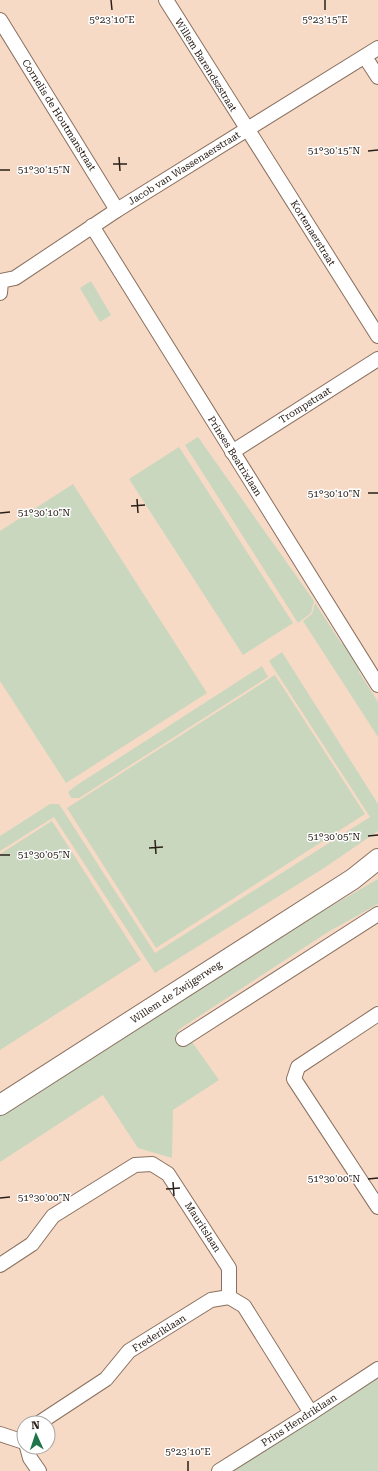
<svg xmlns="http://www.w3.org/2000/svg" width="378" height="1471" viewBox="0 0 378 1471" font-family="'Roboto Serif',serif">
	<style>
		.green { fill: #c9d7be }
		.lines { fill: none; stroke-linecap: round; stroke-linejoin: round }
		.minor-casing { stroke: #8a705f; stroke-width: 16 }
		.secondary-casing { stroke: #8a705f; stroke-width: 22 }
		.minor { stroke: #fff; stroke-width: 14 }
		.secondary { stroke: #fff; stroke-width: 20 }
		.ticks { fill: none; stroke: #2b2019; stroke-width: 1.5 }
		.labels { text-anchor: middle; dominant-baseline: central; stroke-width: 3; stroke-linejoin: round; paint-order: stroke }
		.street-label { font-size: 10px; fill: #2b2019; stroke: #fff }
		.ticks-label { font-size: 10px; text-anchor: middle; fill: #2b2019; stroke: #fff; stroke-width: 3; stroke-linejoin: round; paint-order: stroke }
	</style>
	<rect width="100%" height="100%" fill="#f7dac6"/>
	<g class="green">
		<path d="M 91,281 L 111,315 L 100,322 L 80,288 Z"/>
		<path d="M 198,437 L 314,601 L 311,613 L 298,623 L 185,445 Z"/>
		<path d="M 179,447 L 293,623 L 243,655 L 129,479 Z"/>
		<path d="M 73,484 L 207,693 L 66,783 L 0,681 L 0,531 Z"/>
		<path d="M 315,603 L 341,643 L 347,645 L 360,665 L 359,672 L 378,702 L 378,737 L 303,621 L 312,614 Z"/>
		<path d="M 282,652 L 378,804 L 378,831 L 324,868 L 155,973 L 54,817 L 0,851 L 0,836 L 50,804 L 59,804 L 155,953 L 370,817 L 269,661 Z"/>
		<path d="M 262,666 L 268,677 L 79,798 L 71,798 L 68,792 L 77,785 Z"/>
		<path d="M 275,675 L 365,814 L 156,948 L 67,808 Z"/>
		<path d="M 52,821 L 141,960 L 0,1050 L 0,854 Z"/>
		<path d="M 378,879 L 378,904 L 328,932 L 178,1030 L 182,1043 L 190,1039 L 219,1080 L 173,1110 L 172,1158 L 138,1148 L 103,1095 L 0,1162 L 0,1115 C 124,1033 249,953 378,879 Z"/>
		<path d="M 378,1376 L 378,1471 L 230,1471 Z"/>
	</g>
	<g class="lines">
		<g class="minor-casing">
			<g id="minor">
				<path d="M 166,0 L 378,336"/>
				<path d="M 0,20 L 117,210"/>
				<path d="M 365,57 L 378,77"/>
				<path d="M 92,226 L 378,685"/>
				<path d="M 0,293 L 1,281 L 15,278 L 117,210 L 378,48"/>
				<path d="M 232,452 L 378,359"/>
				<path d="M 378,1014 L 298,1067 L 294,1079 L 378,1207"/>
				<path d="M 183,1039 L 378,914"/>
				<path d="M 0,1265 L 32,1244 L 53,1216 L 135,1165 L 152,1164 L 168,1174 L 229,1268 L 229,1297 L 244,1306 L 311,1413"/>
				<path d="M 39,1423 L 106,1379 L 129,1351 L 211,1300 L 229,1297"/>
				<path d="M 0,1434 L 24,1442"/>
				<path d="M 27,1447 L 30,1458 L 39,1471"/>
				<path d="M 219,1471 L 311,1413 L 378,1369"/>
			</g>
		</g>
		<g class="secondary-casing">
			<path id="secondary" d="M 0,1105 L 353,879 L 378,859"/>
		</g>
		<use href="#minor" class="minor"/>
		<use href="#secondary" class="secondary"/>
	</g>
	<path class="ticks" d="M 111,0 L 112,10M 325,0 L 325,10M 368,151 L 378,150M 119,157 L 120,171M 113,164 L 127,164M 0,170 L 10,170M 368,493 L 378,493M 137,499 L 138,513M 131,506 L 145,505M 0,513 L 10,512M 368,836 L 378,835M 155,840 L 156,854M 149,848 L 163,847M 0,855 L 10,855M 368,1179 L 378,1178M 173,1182 L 174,1196M 166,1189 L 180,1188M 0,1198 L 10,1197M 188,1461 L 188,1471"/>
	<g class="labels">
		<g class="street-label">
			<text transform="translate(206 65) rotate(58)">Willem Barendszstraat</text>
			<text transform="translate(59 115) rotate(58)">Cornelis de Houtmanstraat</text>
			<text transform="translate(184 168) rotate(-32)">Jacob van Wassenaerstraat</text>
			<text transform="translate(313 233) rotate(58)">Kortenaerstraat</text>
			<text transform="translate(305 405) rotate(-32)">Trompstraat</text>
			<text transform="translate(235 456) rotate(58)">Prinses Beatrixlaan</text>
			<text transform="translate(176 992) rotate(-33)">Willem de Zwijgerweg</text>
			<text transform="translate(203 1227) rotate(57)">Mauritslaan</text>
			<text transform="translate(159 1333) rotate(-32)">Frederiklaan</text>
			<text transform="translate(299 1420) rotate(-33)">Prins Hendriklaan</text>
		</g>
	</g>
	<g class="ticks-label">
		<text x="325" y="23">5°23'15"E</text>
		<text x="112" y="23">5°23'10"E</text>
		<text x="334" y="154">51°30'15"N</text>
		<text x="44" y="173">51°30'15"N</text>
		<text x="334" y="497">51°30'10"N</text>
		<text x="44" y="516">51°30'10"N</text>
		<text x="334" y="840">51°30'05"N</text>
		<text x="44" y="858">51°30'05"N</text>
		<text x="334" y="1182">51°30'00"N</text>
		<text x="44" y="1201">51°30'00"N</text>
		<text x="188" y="1455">5°23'10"E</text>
	</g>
	<g transform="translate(36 1435) rotate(357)"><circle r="19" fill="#ffffff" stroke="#aaa6a3"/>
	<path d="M0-3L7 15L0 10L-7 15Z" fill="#1d7549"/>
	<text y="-6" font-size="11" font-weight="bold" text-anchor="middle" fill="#2b2019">N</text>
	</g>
</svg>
